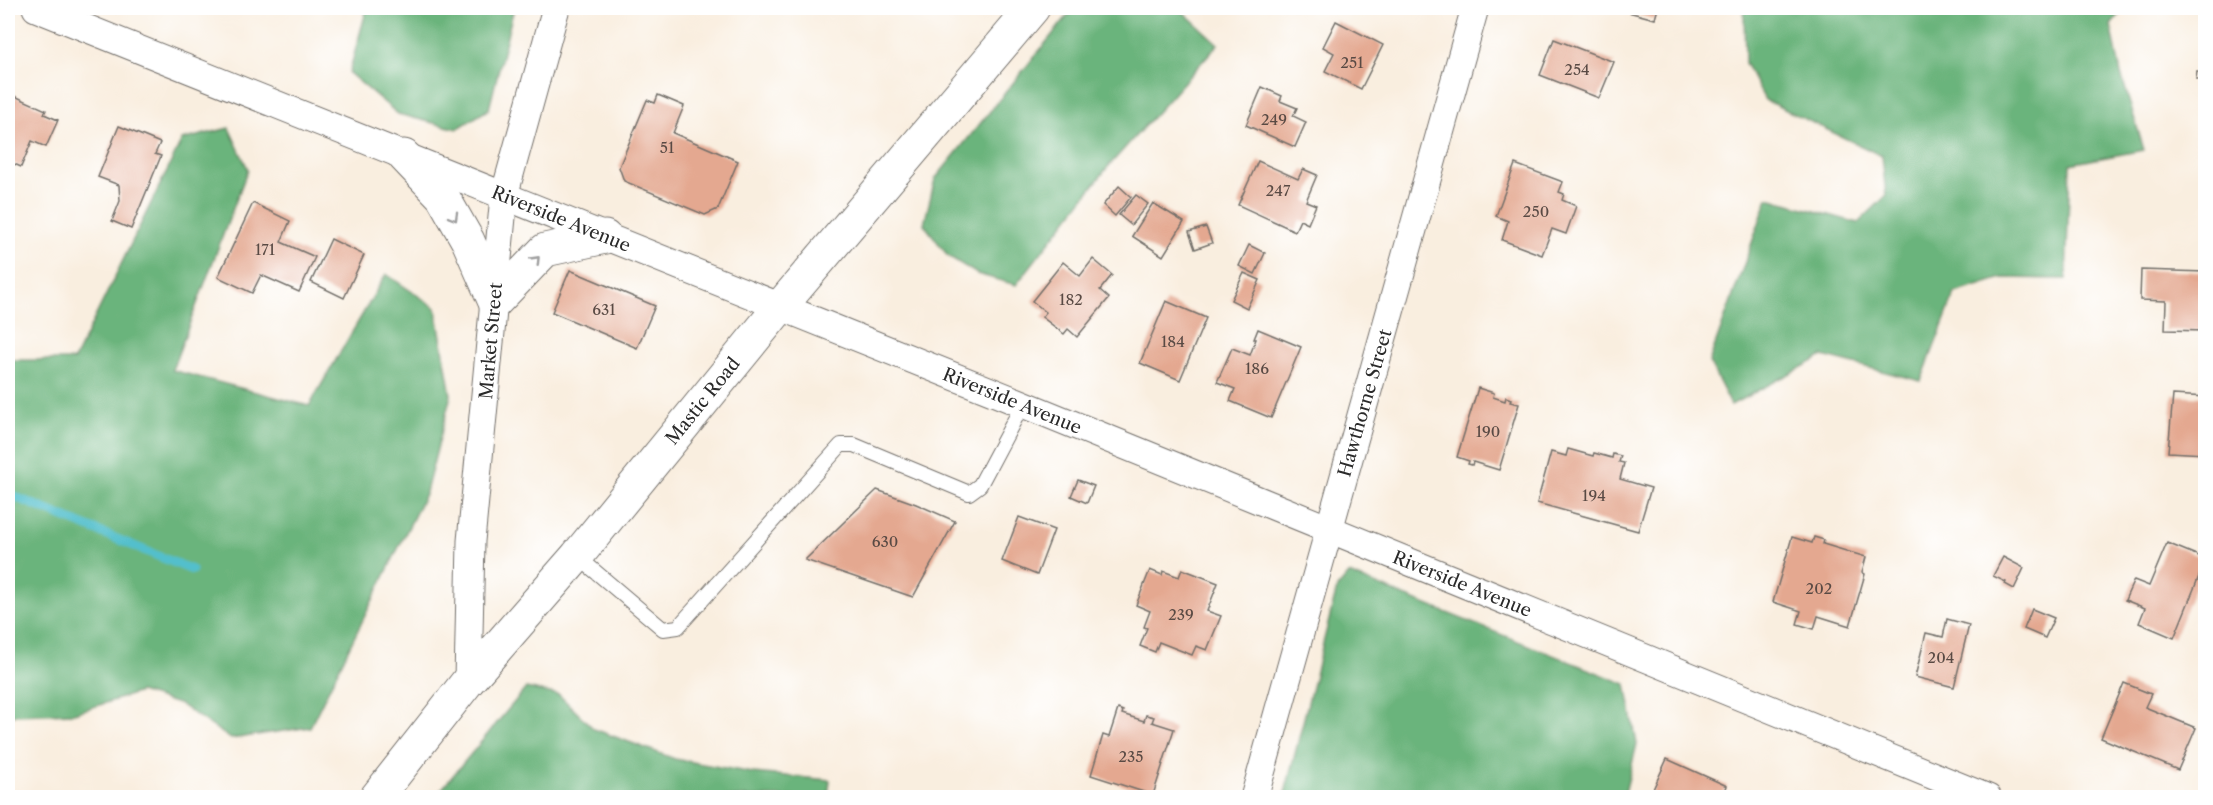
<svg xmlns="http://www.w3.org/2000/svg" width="2213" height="805" viewBox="0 0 2213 805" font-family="'Libre Caslon Text',serif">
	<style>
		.forest { fill: #6bb47b; stroke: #4b7053; stroke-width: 1.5 }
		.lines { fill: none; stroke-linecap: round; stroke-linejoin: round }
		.stream { stroke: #53bfcc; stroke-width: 9 }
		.building { fill: #e4a890 }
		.lane-casing { stroke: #736f6a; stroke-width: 16 }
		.street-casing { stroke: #736f6a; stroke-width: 29 }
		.secondary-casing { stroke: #736f6a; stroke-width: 35 }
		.lane { stroke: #fff; stroke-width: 14 }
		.street { stroke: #fff; stroke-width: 27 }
		.secondary { stroke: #fff; stroke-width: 33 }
		.oneway { stroke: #a0a0a0 }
		.labels { text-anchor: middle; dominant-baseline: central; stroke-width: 4.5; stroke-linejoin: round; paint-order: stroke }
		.number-label { font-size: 15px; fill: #594a44 }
		.street-label { font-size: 18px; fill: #2b2b2b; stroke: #fff }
	</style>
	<rect width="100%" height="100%" fill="#fff"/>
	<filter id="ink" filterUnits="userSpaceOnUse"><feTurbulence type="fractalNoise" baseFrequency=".0167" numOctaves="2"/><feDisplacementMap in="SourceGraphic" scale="12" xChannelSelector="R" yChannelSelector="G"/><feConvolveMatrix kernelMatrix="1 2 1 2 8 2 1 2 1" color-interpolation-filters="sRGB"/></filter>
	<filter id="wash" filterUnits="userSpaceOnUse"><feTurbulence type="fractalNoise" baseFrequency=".008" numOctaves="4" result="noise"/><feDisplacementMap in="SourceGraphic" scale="24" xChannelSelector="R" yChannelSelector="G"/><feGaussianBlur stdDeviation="1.35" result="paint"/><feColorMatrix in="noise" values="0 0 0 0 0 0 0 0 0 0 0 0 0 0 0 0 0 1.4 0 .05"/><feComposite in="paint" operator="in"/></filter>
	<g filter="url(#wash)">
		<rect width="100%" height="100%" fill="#f9eedf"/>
		<g class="forest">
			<path d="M 367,8 L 514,8 L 489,109 L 457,129 L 398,114 L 349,73 Z"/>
			<path d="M 1074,8 L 1179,8 L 1218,44 L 1107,168 L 1016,285 L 977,274 L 948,256 L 924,224 L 935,179 Z"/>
			<path d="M 1744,8 L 2125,8 L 2111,25 L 2121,74 L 2144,150 L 2070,164 L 2066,279 L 2002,278 L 1955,293 L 1921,381 L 1823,356 L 1731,405 L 1709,362 L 1768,198 L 1858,223 L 1886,196 L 1882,156 L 1765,100 L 1745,63 Z"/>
			<path d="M 229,128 L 248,169 L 172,370 L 309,406 L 386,274 L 436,308 L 451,395 L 426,492 L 310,727 L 231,739 L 181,705 L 140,692 L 74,713 L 12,715 L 8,725 L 8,360 L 74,360 L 182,140 Z"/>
			<path d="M 1349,574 L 1626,684 L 1637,744 L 1624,797 L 1284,797 L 1337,588 Z"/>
			<path d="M 526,688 L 559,695 L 594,729 L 675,759 L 753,773 L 830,780 L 828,797 L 435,797 Z"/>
		</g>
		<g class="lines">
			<path class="stream" d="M 8,494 L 192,570"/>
		</g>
		<g id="blocks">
			<g class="building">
				<path d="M 1613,8 L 1658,8 L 1655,19 Z"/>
				<path d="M 1336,21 L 1383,45 L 1361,89 L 1325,71 L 1334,53 L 1323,47 Z"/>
				<path d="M 1554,39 L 1614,62 L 1599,98 L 1540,75 Z"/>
				<path d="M 2201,57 L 2206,58 L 2206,66 L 2200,65 Z"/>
				<path d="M 2197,71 L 2206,73 L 2206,90 L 2202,89 L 2204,80 L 2196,79 Z"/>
				<path d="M 1262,87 L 1282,96 L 1280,101 L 1297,108 L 1293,116 L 1306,122 L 1295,147 L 1246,125 Z"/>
				<path d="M 8,93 L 46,110 L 44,114 L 58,120 L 46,147 L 32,141 L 21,167 L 12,163 L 9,169 L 8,168 Z"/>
				<path d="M 658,95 L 684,106 L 673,133 L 738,161 L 718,209 L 705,215 L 624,181 L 619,167 L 647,100 L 655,103 Z"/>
				<path d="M 119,126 L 160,143 L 155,154 L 161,156 L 131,229 L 112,221 L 120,201 L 119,185 L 98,177 Z"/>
				<path d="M 1258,161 L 1298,179 L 1303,169 L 1317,175 L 1306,201 L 1316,205 L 1308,224 L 1300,220 L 1295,231 L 1238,205 Z"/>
				<path d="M 1515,164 L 1563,182 L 1559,192 L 1564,194 L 1562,200 L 1576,206 L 1566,234 L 1552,229 L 1542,255 L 1502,240 L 1508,221 L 1496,216 Z"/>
				<path d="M 1119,186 L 1131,197 L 1115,216 L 1103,205 Z"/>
				<path d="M 1136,195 L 1148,204 L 1131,225 L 1119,215 Z"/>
				<path d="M 253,203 L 290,221 L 281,242 L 315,257 L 299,292 L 261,275 L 252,293 L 218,277 Z"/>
				<path d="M 1153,203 L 1184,222 L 1163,256 L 1132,236 Z"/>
				<path d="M 1206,227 L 1212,243 L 1195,249 L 1189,232 Z"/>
				<path d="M 331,239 L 364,255 L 344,298 L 311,282 Z"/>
				<path d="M 1249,245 L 1265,253 L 1255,274 L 1239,266 Z"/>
				<path d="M 1093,259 L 1112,275 L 1100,290 L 1109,298 L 1077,337 L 1068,329 L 1064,334 L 1042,317 L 1046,312 L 1032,301 L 1063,262 L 1080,276 Z"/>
				<path d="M 570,270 L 655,306 L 637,348 L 552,312 Z"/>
				<path d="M 2141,270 L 2206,272 L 2206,331 L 2165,330 L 2166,301 L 2140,300 Z"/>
				<path d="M 1244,273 L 1260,280 L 1247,308 L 1231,300 Z"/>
				<path d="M 1166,301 L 1206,318 L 1180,380 L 1140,363 Z"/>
				<path d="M 1258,329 L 1301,347 L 1271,418 L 1230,401 L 1235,389 L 1217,382 L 1232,348 L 1250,355 L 1256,339 L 1254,339 Z"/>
				<path d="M 1478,388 L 1494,393 L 1493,397 L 1505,401 L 1506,397 L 1511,399 L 1510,402 L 1519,404 L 1499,470 L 1473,462 L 1472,465 L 1468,464 L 1469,461 L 1457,457 Z"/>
				<path d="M 2173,395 L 2206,397 L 2206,454 L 2168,452 Z"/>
				<path d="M 1568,449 L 1593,456 L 1594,453 L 1612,458 L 1613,454 L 1621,456 L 1619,462 L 1624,463 L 1620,479 L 1651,488 L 1638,531 L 1537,503 L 1551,452 L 1566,456 Z"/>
				<path d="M 1078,480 L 1094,486 L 1087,503 L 1071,496 Z"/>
				<path d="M 877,490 L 916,504 L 955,521 L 913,597 L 805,560 Z"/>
				<path d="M 1019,517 L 1054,530 L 1037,575 L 1002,561 Z"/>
				<path d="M 1792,537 L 1812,543 L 1814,537 L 1824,540 L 1823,544 L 1866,557 L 1862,572 L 1865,574 L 1850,626 L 1818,616 L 1814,629 L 1797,624 L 1801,611 L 1773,602 Z"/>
				<path d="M 2167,543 L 2206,559 L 2174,638 L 2139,623 L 2145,608 L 2125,600 L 2134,580 L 2149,586 Z"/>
				<path d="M 2003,557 L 2024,568 L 2014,589 L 2005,584 L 2006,582 L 1993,576 Z"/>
				<path d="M 1182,569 L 1218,583 L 1207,611 L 1221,616 L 1207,650 L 1196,646 L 1192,655 L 1159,642 L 1155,652 L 1140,646 L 1147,628 L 1144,627 L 1150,611 L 1136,605 L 1150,570 L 1162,575 L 1163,571 L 1179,577 Z"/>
				<path d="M 2032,609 L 2054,618 L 2045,638 L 2024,629 Z"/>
				<path d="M 1947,619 L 1969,625 L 1954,687 L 1915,677 L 1926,633 L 1943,637 Z"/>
				<path d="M 2124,683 L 2151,694 L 2145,707 L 2196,728 L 2178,770 L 2101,738 Z"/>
				<path d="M 1118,709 L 1123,711 L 1122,714 L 1144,721 L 1146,715 L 1154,717 L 1152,722 L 1174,729 L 1153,795 L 1091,775 L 1103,735 L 1109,737 Z"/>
				<path d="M 1667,759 L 1727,786 L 1722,798 L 1649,798 Z"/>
			</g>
		</g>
	</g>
	<g filter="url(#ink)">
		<use href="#blocks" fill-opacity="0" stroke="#736f6a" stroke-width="1.5"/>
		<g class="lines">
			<g class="lane-casing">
				<path id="lane" d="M 577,556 L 663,629 L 678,627 L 841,445 L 854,445 L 969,493 L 980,485 L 1023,404"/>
			</g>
			<g class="street-casing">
				<g id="street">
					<path d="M 36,8 L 1023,404 L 1988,798"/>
					<path d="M 468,681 L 471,541 L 504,196 L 556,8"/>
					<path d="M 1254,798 L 1475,8"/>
				</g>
			</g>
			<g class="secondary-casing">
				<g id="secondary">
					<path d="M 404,156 L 443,197 L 468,241 L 495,302 L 545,250 L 605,237"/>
					<path d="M 376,798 L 468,681 L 577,556 L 780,307 L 1033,8"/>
				</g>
			</g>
			<use href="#lane" class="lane"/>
			<use href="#street" class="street"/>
			<use href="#secondary" class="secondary"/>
		</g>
		<defs><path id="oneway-chevron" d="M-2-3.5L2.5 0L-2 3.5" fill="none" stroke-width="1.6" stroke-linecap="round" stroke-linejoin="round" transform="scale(1.5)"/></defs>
		<g class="oneway">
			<use href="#oneway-chevron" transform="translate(454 217) rotate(60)"/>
			<use href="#oneway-chevron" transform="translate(536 260) rotate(-46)"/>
		</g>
	</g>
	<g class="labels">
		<g class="number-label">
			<text x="1352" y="62">251</text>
			<text x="1577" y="69">254</text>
			<text x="1274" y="119">249</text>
			<text x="667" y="147">51</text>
			<text x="1278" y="190">247</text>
			<text x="1536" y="211">250</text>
			<text x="265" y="249">171</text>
			<text x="1071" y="299">182</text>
			<text x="604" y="309">631</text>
			<text x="1173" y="341">184</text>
			<text x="1257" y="368">186</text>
			<text x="1488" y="431">190</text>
			<text x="1594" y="495">194</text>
			<text x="885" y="541">630</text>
			<text x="1819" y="588">202</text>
			<text x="1181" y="614">239</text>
			<text x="1941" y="657">204</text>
			<text x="1131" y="756">235</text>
		</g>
		<g class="street-label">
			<text transform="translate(561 219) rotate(22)">Riverside Avenue</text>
			<text transform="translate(491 341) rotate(-85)">Market Street</text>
			<text transform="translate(703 401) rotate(-51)">Mastic Road</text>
			<text transform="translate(1012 401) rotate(22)">Riverside Avenue</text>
			<text transform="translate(1365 403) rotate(-74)">Hawthorne Street</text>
			<text transform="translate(1462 584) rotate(22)">Riverside Avenue</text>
		</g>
	</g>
	<rect width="2213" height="805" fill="none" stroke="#fff" stroke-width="30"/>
</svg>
